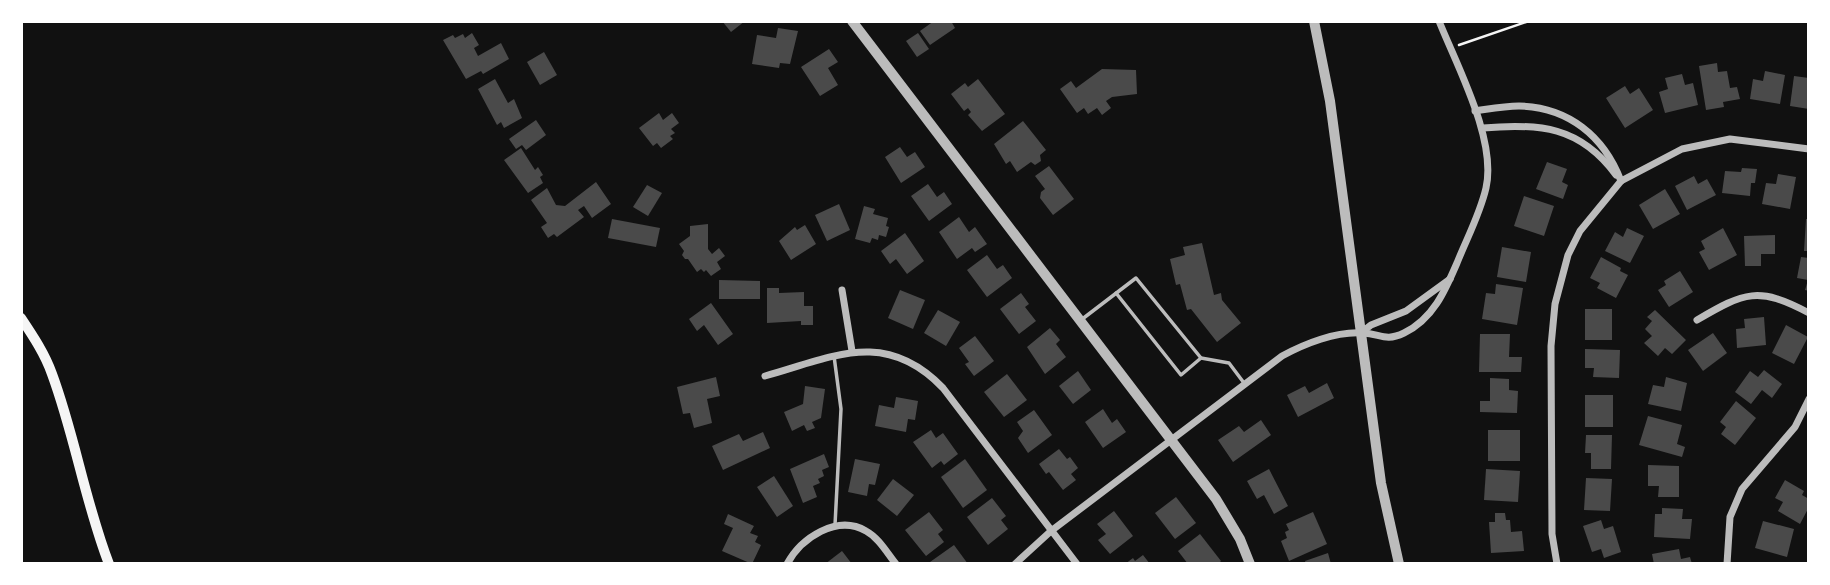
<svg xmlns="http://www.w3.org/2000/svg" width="1830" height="585" viewBox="0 0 1830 585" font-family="'IBM Plex Sans',sans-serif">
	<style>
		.building { fill: #4a4a4a }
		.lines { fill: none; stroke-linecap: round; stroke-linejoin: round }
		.path { stroke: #f5f5f5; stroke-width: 2.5 }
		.service { stroke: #bcbcbc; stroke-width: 3.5 }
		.minor { stroke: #bcbcbc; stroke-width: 7 }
		.tertiary { stroke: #bcbcbc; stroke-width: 10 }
		.secondary { stroke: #f5f5f5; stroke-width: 10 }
	</style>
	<rect width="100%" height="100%" fill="#111"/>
	<g class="building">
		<path d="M 722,21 L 745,21 L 731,32 Z"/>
		<path d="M 934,21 L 951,21 L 955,28 L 930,45 L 920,31 Z"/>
		<path d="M 778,28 L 798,31 L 790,64 L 780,63 L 779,68 L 752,64 L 757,35 L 776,38 Z"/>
		<path d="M 472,33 L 479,45 L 474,48 L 478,56 L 501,43 L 509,59 L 483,74 L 481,71 L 466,79 L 443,40 L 453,35 L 455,38 L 463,34 L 465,38 Z"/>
		<path d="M 918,33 L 929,49 L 917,57 L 906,41 Z"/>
		<path d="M 829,49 L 838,62 L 828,68 L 838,85 L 820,96 L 801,67 Z"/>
		<path d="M 544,52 L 557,75 L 540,85 L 527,62 Z"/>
		<path d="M 1717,63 L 1718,72 L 1727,71 L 1730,88 L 1737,87 L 1740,99 L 1723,102 L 1724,107 L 1706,110 L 1699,66 Z"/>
		<path d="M 1102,69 L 1136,70 L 1137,94 L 1112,97 L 1106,101 L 1111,108 L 1102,115 L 1097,108 L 1088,114 L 1084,108 L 1077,113 L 1060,89 L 1071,81 L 1076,88 Z"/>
		<path d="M 1765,71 L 1785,75 L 1780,104 L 1750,99 L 1753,79 L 1763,81 Z"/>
		<path d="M 1682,74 L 1685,85 L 1693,83 L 1698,105 L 1665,113 L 1659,92 L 1668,89 L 1665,78 Z"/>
		<path d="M 1794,76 L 1809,78 L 1809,109 L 1790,106 Z"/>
		<path d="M 495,79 L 508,103 L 514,99 L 522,118 L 504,128 L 501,122 L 497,125 L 478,89 Z"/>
		<path d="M 978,79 L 1005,114 L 982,131 L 968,115 L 971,112 L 968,108 L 964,111 L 951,94 L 965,83 L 968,87 Z"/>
		<path d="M 1625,86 L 1630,94 L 1639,88 L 1653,110 L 1625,128 L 1606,98 Z"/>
		<path d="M 659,113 L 663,120 L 672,113 L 679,123 L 671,129 L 675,133 L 670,136 L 673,139 L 661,148 L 657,143 L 653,146 L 639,128 Z"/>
		<path d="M 536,120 L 546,135 L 526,150 L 522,145 L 516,149 L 509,139 Z"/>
		<path d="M 1023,121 L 1046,150 L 1040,155 L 1041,161 L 1035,165 L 1031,162 L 1017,172 L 1010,161 L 1006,164 L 994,144 Z"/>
		<path d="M 900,147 L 907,157 L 915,152 L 925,167 L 901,183 L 885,157 Z"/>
		<path d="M 521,148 L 535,170 L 538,167 L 543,175 L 540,177 L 543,183 L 528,193 L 504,160 Z"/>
		<path d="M 1547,162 L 1567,169 L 1562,182 L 1568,185 L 1563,199 L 1536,189 Z"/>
		<path d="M 1049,166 L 1074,199 L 1053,215 L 1040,198 L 1041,192 L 1045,189 L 1035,176 Z"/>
		<path d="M 1742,168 L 1757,169 L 1755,183 L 1751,183 L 1750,196 L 1722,193 L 1725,171 L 1741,172 Z"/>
		<path d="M 1778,174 L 1796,177 L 1790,209 L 1762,204 L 1766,183 L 1776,184 Z"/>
		<path d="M 1694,176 L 1698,184 L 1707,179 L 1716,195 L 1687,210 L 1675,186 Z"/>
		<path d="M 596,182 L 611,204 L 592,218 L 584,206 L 578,210 L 584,217 L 557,237 L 554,234 L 548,238 L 541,227 L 547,223 L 531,200 L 547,188 L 556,205 L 565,206 Z"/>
		<path d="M 928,184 L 937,197 L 944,192 L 952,204 L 929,221 L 911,196 Z"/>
		<path d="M 647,185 L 662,193 L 648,216 L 633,207 Z"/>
		<path d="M 1665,189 L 1680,214 L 1653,229 L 1639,205 Z"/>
		<path d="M 1524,196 L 1554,206 L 1544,236 L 1514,226 Z"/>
		<path d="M 839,204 L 850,230 L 827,241 L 815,215 Z"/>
		<path d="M 864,206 L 875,209 L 873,214 L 888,218 L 886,226 L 889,227 L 886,237 L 879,235 L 878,240 L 872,238 L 870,243 L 855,239 Z"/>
		<path d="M 959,217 L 969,232 L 975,227 L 987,244 L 975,252 L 972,248 L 957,259 L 939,232 Z"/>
		<path d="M 612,219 L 660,228 L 656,247 L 608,238 Z"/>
		<path d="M 1806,219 L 1809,219 L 1809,251 L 1804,251 Z"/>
		<path d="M 708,224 L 708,249 L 712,254 L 719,248 L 725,256 L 717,262 L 721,269 L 711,276 L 706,270 L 704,272 L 701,269 L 697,272 L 688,259 L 685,259 L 682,255 L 684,251 L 679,244 L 690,236 L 690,226 Z"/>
		<path d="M 805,225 L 816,244 L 791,260 L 779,241 L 795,227 L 797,230 Z"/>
		<path d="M 1627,228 L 1644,236 L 1630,263 L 1605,251 L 1615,232 L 1623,237 Z"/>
		<path d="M 1723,228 L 1737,255 L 1709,270 L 1699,252 L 1705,249 L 1701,241 Z"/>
		<path d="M 905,233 L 924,261 L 907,274 L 896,259 L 890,264 L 881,251 Z"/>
		<path d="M 1775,235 L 1775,254 L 1761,254 L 1761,266 L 1745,266 L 1744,236 Z"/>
		<path d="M 1202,243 L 1214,295 L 1221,293 L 1222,300 L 1241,323 L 1217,342 L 1191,309 L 1187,310 L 1180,284 L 1176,285 L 1170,259 L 1185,255 L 1183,247 Z"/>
		<path d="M 1502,247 L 1531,252 L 1526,282 L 1497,277 Z"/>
		<path d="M 987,255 L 997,269 L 1003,265 L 1012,278 L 987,297 L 967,270 Z"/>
		<path d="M 1601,257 L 1621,268 L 1620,271 L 1628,275 L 1616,298 L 1597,288 L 1600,283 L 1590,278 Z"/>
		<path d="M 1801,257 L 1809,258 L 1809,291 L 1805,290 L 1808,280 L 1797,278 Z"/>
		<path d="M 1680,271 L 1693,292 L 1669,307 L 1658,290 L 1666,285 L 1664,281 Z"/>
		<path d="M 719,280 L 760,281 L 760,299 L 719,299 Z"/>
		<path d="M 1496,284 L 1523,288 L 1517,325 L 1482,319 L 1486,293 L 1495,294 Z"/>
		<path d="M 767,288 L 779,288 L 779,293 L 804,292 L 804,306 L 813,306 L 813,325 L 801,325 L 801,321 L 767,323 Z"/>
		<path d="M 900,290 L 925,300 L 913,329 L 888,318 Z"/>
		<path d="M 1021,293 L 1029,304 L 1025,307 L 1036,321 L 1019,334 L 1000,309 Z"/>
		<path d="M 711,303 L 733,334 L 718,345 L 704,325 L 697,331 L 689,319 Z"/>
		<rect x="1585" y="309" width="27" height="31"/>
		<path d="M 938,310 L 960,322 L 946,346 L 924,333 Z"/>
		<path d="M 1655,310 L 1686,340 L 1672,354 L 1665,348 L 1658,356 L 1644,343 L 1652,336 L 1645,329 L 1652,321 L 1647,317 Z"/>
		<path d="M 1764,317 L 1766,345 L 1737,348 L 1736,329 L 1745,328 L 1744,319 Z"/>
		<path d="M 1786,325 L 1808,337 L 1794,364 L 1772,353 Z"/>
		<path d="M 1050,328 L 1060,340 L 1056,344 L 1066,357 L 1045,374 L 1027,347 Z"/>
		<path d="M 1713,333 L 1727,353 L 1703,371 L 1688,350 Z"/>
		<path d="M 1480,334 L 1510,334 L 1509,357 L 1522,357 L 1521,372 L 1479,372 Z"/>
		<path d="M 975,336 L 994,361 L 974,376 L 965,364 L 969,362 L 959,348 Z"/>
		<path d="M 1585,349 L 1620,350 L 1619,378 L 1593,377 L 1594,368 L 1585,368 Z"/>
		<path d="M 1764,370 L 1782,384 L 1772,398 L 1762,390 L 1751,404 L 1735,392 L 1750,371 L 1758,377 Z"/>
		<path d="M 1078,371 L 1091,390 L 1073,404 L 1059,386 Z"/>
		<path d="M 1007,374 L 1027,400 L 1004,417 L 984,392 Z"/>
		<path d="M 716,377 L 720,396 L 707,399 L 712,423 L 694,428 L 690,413 L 683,414 L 677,387 Z"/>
		<path d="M 1666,377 L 1687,383 L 1681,411 L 1648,404 L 1653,385 L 1664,387 Z"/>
		<path d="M 1490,378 L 1509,379 L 1509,390 L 1518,391 L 1517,413 L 1480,412 L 1480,401 L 1490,401 Z"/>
		<path d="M 1327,383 L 1334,398 L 1298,417 L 1287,395 L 1305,386 L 1309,393 Z"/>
		<path d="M 805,386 L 825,389 L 821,418 L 812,422 L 815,428 L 807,431 L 804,425 L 792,431 L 784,412 L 803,404 Z"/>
		<rect x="1585" y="395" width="28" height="32"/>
		<path d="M 896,397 L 918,401 L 915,420 L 908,419 L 906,432 L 875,426 L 879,405 L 894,408 Z"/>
		<path d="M 1736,401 L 1756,418 L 1735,445 L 1721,434 L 1726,427 L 1720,422 Z"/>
		<path d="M 1103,409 L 1112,423 L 1117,419 L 1126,432 L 1103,448 L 1085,422 Z"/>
		<path d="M 1034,410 L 1052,435 L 1028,453 L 1018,438 L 1023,431 L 1017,422 Z"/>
		<path d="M 1648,416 L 1682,425 L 1677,444 L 1685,447 L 1682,457 L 1639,445 Z"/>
		<path d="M 1261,420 L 1271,435 L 1233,462 L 1218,440 L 1239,426 L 1244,432 Z"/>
		<path d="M 931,430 L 936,438 L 943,433 L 958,454 L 944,465 L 941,461 L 932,468 L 913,442 Z"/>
		<rect x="1488" y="430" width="32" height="31"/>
		<path d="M 763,432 L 770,448 L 723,470 L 712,446 L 739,434 L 743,441 Z"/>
		<path d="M 1586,435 L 1612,435 L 1611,469 L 1591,469 L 1591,453 L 1585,453 Z"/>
		<path d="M 1059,449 L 1067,459 L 1070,457 L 1078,468 L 1071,474 L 1076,480 L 1063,490 L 1049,472 L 1046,474 L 1039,464 Z"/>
		<path d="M 824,454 L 829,467 L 822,470 L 824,476 L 818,479 L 820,483 L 813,486 L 817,497 L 803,503 L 790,469 Z"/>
		<path d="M 855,459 L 880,464 L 875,485 L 869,484 L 867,496 L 848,492 Z"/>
		<path d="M 965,459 L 987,490 L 963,508 L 941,477 Z"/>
		<path d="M 1648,465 L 1679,466 L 1679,497 L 1658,497 L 1659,486 L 1648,486 Z"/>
		<path d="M 1269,469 L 1288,506 L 1274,514 L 1264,495 L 1257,499 L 1247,481 Z"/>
		<path d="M 1486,469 L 1520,471 L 1518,502 L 1484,500 Z"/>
		<path d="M 774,476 L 793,506 L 777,517 L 757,487 Z"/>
		<path d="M 1586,478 L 1612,479 L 1610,511 L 1584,510 Z"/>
		<path d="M 893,479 L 914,495 L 897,516 L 877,500 Z"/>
		<path d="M 1785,480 L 1804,491 L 1802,495 L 1809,499 L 1809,507 L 1800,524 L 1778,511 L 1783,502 L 1775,498 Z"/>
		<path d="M 1176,497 L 1196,523 L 1175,539 L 1155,513 Z"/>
		<path d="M 992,498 L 1006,516 L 1001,520 L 1008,529 L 988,545 L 967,517 Z"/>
		<path d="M 1662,508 L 1683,509 L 1682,519 L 1692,519 L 1690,539 L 1654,537 L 1655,514 L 1662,514 Z"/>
		<path d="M 1114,511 L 1133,536 L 1110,554 L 1098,540 L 1106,534 L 1097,524 Z"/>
		<path d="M 929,512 L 943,530 L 938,534 L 944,542 L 926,556 L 905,530 Z"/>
		<path d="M 1313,512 L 1327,544 L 1289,561 L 1281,541 L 1287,538 L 1285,532 L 1289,530 L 1286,524 Z"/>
		<path d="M 1495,513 L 1505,513 L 1506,520 L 1510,520 L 1511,532 L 1522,531 L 1524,551 L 1491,553 L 1489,522 L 1495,522 Z"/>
		<path d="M 728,514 L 754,526 L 750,533 L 758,536 L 755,542 L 761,545 L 752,564 L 722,551 L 733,528 L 724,524 Z"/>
		<path d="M 1601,520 L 1604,529 L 1613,526 L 1621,552 L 1604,558 L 1601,549 L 1592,552 L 1583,526 Z"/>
		<path d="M 1763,521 L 1794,529 L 1787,557 L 1755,548 Z"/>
		<path d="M 1200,534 L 1221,561 L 1218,564 L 1188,564 L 1178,551 Z"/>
		<path d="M 954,545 L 968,564 L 931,564 L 930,562 Z"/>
		<path d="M 1679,549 L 1681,559 L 1690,557 L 1692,564 L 1654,564 L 1652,554 Z"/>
		<path d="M 842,551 L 852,564 L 825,564 Z"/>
		<path d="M 1328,553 L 1331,564 L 1306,564 L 1305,561 Z"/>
		<path d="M 1143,555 L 1150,564 L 1125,564 L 1133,558 L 1135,561 Z"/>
	</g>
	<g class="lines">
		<path class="path" d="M 1459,45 L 1529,21"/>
		<g class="service">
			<path d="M 1116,293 L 1181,375 L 1201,358"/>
			<path d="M 1081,320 L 1136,278 L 1201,358 L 1229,363 L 1244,383"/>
			<path d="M 834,356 L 841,409 L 835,525"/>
		</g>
		<g class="minor">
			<path d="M 1475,111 C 1489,109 1504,106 1519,106 C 1568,107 1604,136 1621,181"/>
			<path d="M 1483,128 C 1539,123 1580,126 1616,175"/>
			<path d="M 842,290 L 852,351"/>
			<path d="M 1697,320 C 1745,292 1758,286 1809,313"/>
			<path d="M 1362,332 L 1371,325 L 1406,311 L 1450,279"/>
			<path d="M 765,376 C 833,357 885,328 943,388 L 1077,564"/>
			<path d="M 787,564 C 801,538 837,514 866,531 C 879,538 887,553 896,564"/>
			<path d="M 1015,564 L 1051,531 L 1282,356 C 1304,344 1336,331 1363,333 C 1381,334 1385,342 1404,333 C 1433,319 1445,291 1457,263 C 1467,238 1480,214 1486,188 C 1497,140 1457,66 1439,21"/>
			<path d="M 1557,564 L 1552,534 L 1551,346 L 1555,304 L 1568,255 L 1580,231 L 1621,181 L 1682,149 L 1730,139 L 1809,149"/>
			<path d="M 1727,564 L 1730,517 L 1742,489 L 1795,427 L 1809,399"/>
		</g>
		<g class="tertiary">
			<path d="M 852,21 L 1216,499 L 1240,539 L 1250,564"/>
			<path d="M 1314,21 L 1330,101 L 1381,483 L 1399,564"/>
		</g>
		<path class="secondary" d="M 21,318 C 33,336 45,354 52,374 C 75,436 85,502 109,564"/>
	</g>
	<rect width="1830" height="585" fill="none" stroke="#ffffff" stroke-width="46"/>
</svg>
